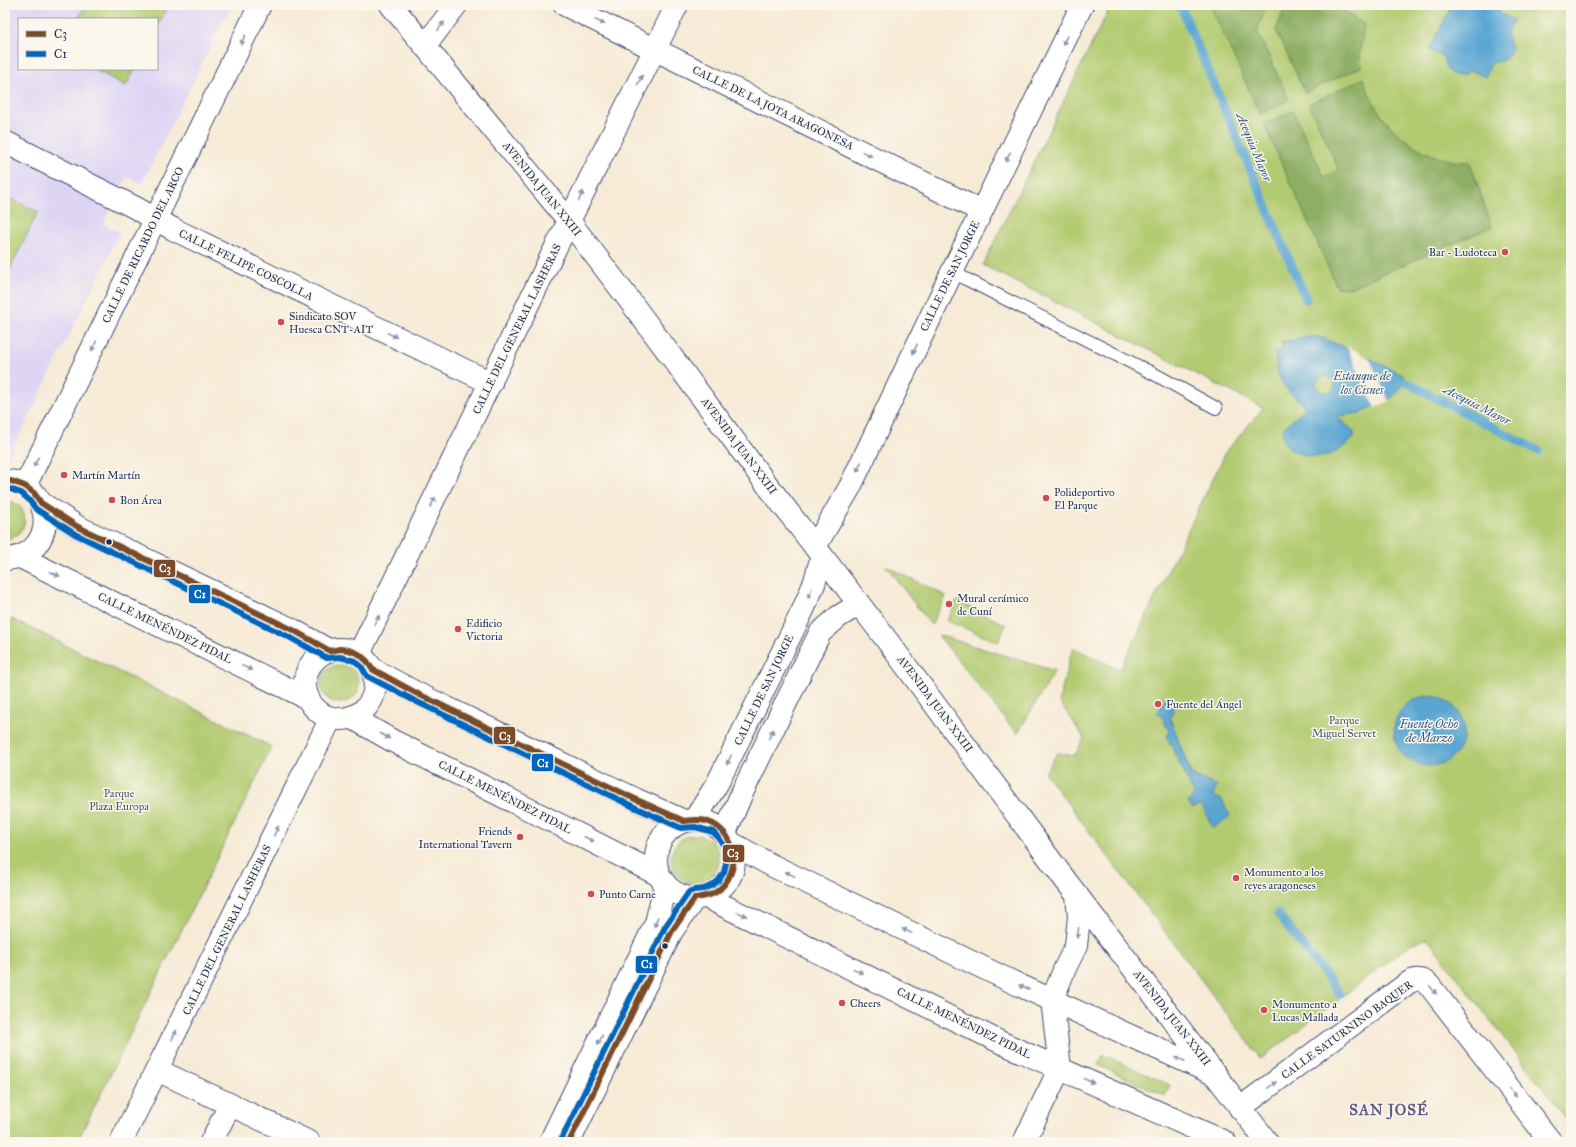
<svg xmlns="http://www.w3.org/2000/svg" width="1576" height="1147" viewBox="0 0 1576 1147" font-family="'IM FELL Great Primer',serif">
	<style>
		.built { fill: #ded5f5; fill-rule: evenodd }
		.green { fill: #b2cb71; stroke: #667d68 }
		.forest { fill: #8daf63; stroke: #546f60 }
		.water { fill: #5aa6d2; stroke: #3a6a98; fill-rule: evenodd }
		.pier { fill: #f7ead6 }
		.lines { fill: none; stroke-linecap: round; stroke-linejoin: round }
		.stream { stroke: #5aa6d2; stroke-width: 9 }
		.lane-casing { stroke: #3c4b70; stroke-width: 14 }
		.street-casing { stroke: #3c4b70; stroke-width: 24 }
		.secondary-casing { stroke: #3c4b70; stroke-width: 24 }
		.highway-casing { stroke: #3c4b70; stroke-width: 24 }
		.lane { stroke: #fff; stroke-width: 12 }
		.street { stroke: #fff; stroke-width: 22 }
		.secondary { stroke: #fff; stroke-width: 22 }
		.highway { stroke: #fff; stroke-width: 22 }
		.bus-1-casing { stroke: #fbf7ec; stroke-width: 9 }
		.bus-2-casing { stroke: #fbf7ec; stroke-width: 9 }
		.bus-1 { stroke: #7a4b2a; stroke-width: 6 }
		.bus-2 { stroke: #0065bd; stroke-width: 6 }
		.oneway { fill: #8d97ae }
		.poi-dot { fill: #d1495b; stroke: #fbf7ec; stroke-width: 1.5 }
		.bus-dot { fill: #1b2f5e; stroke: #fbf7ec; stroke-width: 1.5 }
		.labels { text-anchor: middle; dominant-baseline: central; stroke-width: 3; stroke-linejoin: round; paint-order: stroke }
		.street-label { font-size: 11px; fill: #1b2f5e; stroke: #fbf7ec }
		.poi-label { font-size: 11px; fill: #1b2f5e; stroke: #fbf7ec; text-anchor: start }
		.park-label { font-size: 11px; fill: #415663; stroke: #fbf7ec }
		.water-label { font-size: 12px; font-style: italic; fill: #315987; stroke: #fbf7ec }
		.district-label { font-size: 15px; font-weight: bold; letter-spacing: 1px; fill: #5e5e89; stroke: #fbf7ec }
		.line-badge { stroke: #fbf7ec; stroke-width: 1.5 }
		.badge-label { font-size: 11px; text-anchor: middle; font-weight: bold; fill: #fff }
	</style>
	<rect width="100%" height="100%" fill="#fbf7ec"/>
	<filter id="ink" filterUnits="userSpaceOnUse"><feTurbulence type="fractalNoise" baseFrequency=".025" numOctaves="2"/><feDisplacementMap in="SourceGraphic" scale="8" xChannelSelector="R" yChannelSelector="G"/><feConvolveMatrix kernelMatrix="1 2 1 2 8 2 1 2 1" color-interpolation-filters="sRGB"/></filter>
	<filter id="wash" filterUnits="userSpaceOnUse"><feTurbulence type="fractalNoise" baseFrequency=".012" numOctaves="4" result="noise"/><feDisplacementMap in="SourceGraphic" scale="16" xChannelSelector="R" yChannelSelector="G"/><feGaussianBlur stdDeviation="0.9" result="paint"/><feColorMatrix in="noise" values="0 0 0 0 0 0 0 0 0 0 0 0 0 0 0 0 0 1.4 0 .05"/><feComposite in="paint" operator="in"/></filter>
	<g filter="url(#wash)">
		<rect width="100%" height="100%" fill="#f7ead6"/>
		<path class="built" d="M 5,5 L 231,5 L 142,184 L 127,177 L 107,215 L 104,224 L 120,232 L 9,457 L 5,456 ZM 19,19 L 157,19 L 157,69 L 19,69 Z"/>
		<g class="green">
			<path d="M 86,5 L 169,5 L 157,27 L 157,19 L 78,19 Z"/>
			<path d="M 1111,5 L 1571,5 L 1571,1125 L 1427,938 L 1411,944 L 1261,1059 L 1045,773 L 1057,753 L 1075,755 L 1084,738 L 1059,701 L 1070,657 L 1074,648 L 1120,670 L 1226,452 L 1263,408 L 983,265 Z"/>
			<path d="M 94,69 L 135,69 L 126,86 Z"/>
			<path d="M 5,196 L 38,212 L 5,279 Z"/>
			<path d="M 5,501 C 28,500 34,532 6,540 L 5,539 Z"/>
			<path d="M 886,566 L 946,596 L 931,625 Z"/>
			<path d="M 957,601 L 1006,625 L 998,642 L 947,621 Z"/>
			<path d="M 12,619 L 272,747 L 77,1142 L 5,1142 L 5,633 Z"/>
			<path d="M 938,635 L 1055,671 L 1017,734 Z"/>
			<circle cx="340" cy="684" r="19"/>
			<circle cx="695" cy="859" r="24"/>
			<path d="M 1103,1055 L 1170,1085 L 1165,1096 L 1098,1065 Z"/>
		</g>
		<g class="forest">
			<path d="M 1210,5 L 1267,5 L 1257,31 L 1289,100 L 1260,114 Z"/>
			<path d="M 1286,5 L 1337,5 L 1364,25 L 1360,51 L 1361,67 L 1305,93 L 1276,30 Z"/>
			<path d="M 1364,78 C 1375,124 1421,163 1470,162 L 1492,227 L 1349,288 L 1337,287 L 1264,124 L 1293,111 L 1324,177 L 1339,170 L 1309,104 Z"/>
		</g>
		<g class="water">
			<path d="M 1452,5 L 1499,5 L 1499,13 L 1514,20 L 1506,35 C 1517,47 1509,64 1492,62 L 1485,77 L 1471,70 C 1459,81 1442,74 1444,57 L 1429,50 Z"/>
			<path d="M 1318,336 L 1369,358 L 1405,376 L 1399,391 L 1393,397 L 1360,413 L 1337,416 C 1340,422 1348,424 1354,432 L 1354,438 C 1347,444 1337,453 1328,455 C 1315,459 1294,455 1285,443 C 1284,441 1283,437 1282,435 L 1284,427 L 1306,408 C 1284,386 1277,385 1275,351 L 1283,350 L 1281,342 ZM 1326,376 L 1330,377 L 1335,383 L 1335,387 L 1330,392 L 1321,392 L 1316,388 L 1316,384 L 1319,378 Z"/>
			<circle cx="1429" cy="731" r="35"/>
			<path d="M 1166,697 L 1177,704 L 1170,718 L 1191,774 L 1217,786 L 1213,796 L 1222,800 L 1230,816 L 1213,828 L 1201,804 L 1193,809 L 1188,802 L 1194,794 L 1167,737 L 1169,731 L 1162,716 L 1157,714 Z"/>
		</g>
		<path class="pier" d="M 1347,346 L 1369,358 L 1389,401 L 1375,408 Z"/>
		<g class="lines">
			<g class="stream">
				<path d="M 1180,5 L 1306,299"/>
				<path d="M 1404,381 L 1539,451"/>
				<path d="M 1278,914 L 1340,994"/>
			</g>
		</g>
	</g>
	<g filter="url(#ink)">
		<g class="lines">
			<g class="lane-casing">
				<path id="lane" d="M 952,272 L 1156,375 L 1216,408"/>
			</g>
			<g class="street-casing">
				<g id="street">
					<path d="M 565,5 L 981,211"/>
					<path d="M 425,46 L 456,5"/>
					<path d="M 5,142 L 136,208 L 173,229 L 491,383"/>
					<path d="M 25,486 L 260,5"/>
					<path d="M 815,547 L 850,487 L 952,272 L 1082,5"/>
					<path d="M 359,654 L 551,257 L 677,5"/>
					<path d="M 695,819 L 717,784 L 803,610 L 814,584 L 822,556"/>
					<path d="M 725,833 L 741,795 L 820,633 L 838,617 L 859,604"/>
					<path d="M 157,1070 L 309,1142"/>
					<path d="M 1240,1108 L 1408,983 C 1416,978 1423,979 1429,985 L 1551,1142"/>
					<path d="M 121,1142 L 331,718"/>
					<path d="M 211,1142 L 230,1105"/>
					<path d="M 550,1142 L 656,923 L 665,885"/>
					<path d="M 569,1142 L 672,931 L 695,898"/>
					<path d="M 1024,1142 L 1060,1068 L 1052,1000"/>
				</g>
			</g>
			<g class="secondary-casing">
				<g id="secondary">
					<path d="M 5,481 C 41,480 59,527 31,550 C 24,556 16,558 8,559"/>
					<path d="M 41,503 L 78,527 L 293,630 L 330,651"/>
					<path d="M 20,557 L 309,699"/>
					<circle cx="340" cy="684" r="35"/>
					<path d="M 372,669 L 416,693 L 637,800 L 684,821"/>
					<path d="M 351,717 L 393,741 L 659,875"/>
					<circle cx="695" cy="859" r="39"/>
					<path d="M 731,843 L 771,865 L 1021,986 L 1216,1075"/>
					<path d="M 706,897 L 1002,1043 L 1225,1142"/>
				</g>
			</g>
			<g class="highway-casing">
				<g id="highway">
					<path d="M 391,5 L 569,221 L 627,297 L 765,482 L 883,635 L 1066,881 L 1267,1142"/>
					<path d="M 1052,1000 L 1065,968 L 1076,946 L 1079,917 L 1077,895"/>
				</g>
			</g>
			<use href="#lane" class="lane"/>
			<use href="#street" class="street"/>
			<use href="#secondary" class="secondary"/>
			<use href="#highway" class="highway"/>
			<g class="bus-1-casing">
				<g id="bus-1">
					<path d="M 5,481 L 11,481 L 25,486 L 34,493 L 41,503 L 78,527 L 293,630 L 330,651"/>
					<path d="M 330,651 L 340,649 L 349,650 L 359,654 L 367,661 L 372,669 L 416,693 L 637,800 L 684,821"/>
					<path d="M 684,821 C 691,820 699,819 706,821 C 738,831 743,873 716,892 C 710,896 702,897 695,898"/>
					<path d="M 569,1142 L 672,931 L 695,898"/>
				</g>
			</g>
			<g class="bus-2-casing">
				<path id="bus-2" d="M 5,489 L 10,489 L 21,493 L 28,499 L 36,509 L 75,534 L 289,637 L 327,658 L 340,657 L 355,661 L 361,666 L 367,676 L 413,700 L 634,807 L 681,828 L 695,827 L 713,832 L 719,838 L 724,846 L 726,854 L 726,863 L 724,872 L 719,880 L 713,885 L 704,889 L 694,890 L 689,892 L 665,927 L 562,1138"/>
			</g>
			<use href="#bus-1" class="bus-1"/>
			<use href="#bus-2" class="bus-2"/>
		</g>
		<defs><path id="oneway-solid" d="M-6-.8H1V-3.2L6.5 0L1 3.2V.8H-6Z"/></defs>
		<g class="oneway">
			<use href="#oneway-solid" transform="translate(600 22) rotate(26)"/>
			<use href="#oneway-solid" transform="translate(441 26) rotate(-53)"/>
			<use href="#oneway-solid" transform="translate(243 40) rotate(116)"/>
			<use href="#oneway-solid" transform="translate(1065 40) rotate(116)"/>
			<use href="#oneway-solid" transform="translate(640 80) rotate(-63)"/>
			<use href="#oneway-solid" transform="translate(867 154) rotate(26)"/>
			<use href="#oneway-solid" transform="translate(1008 157) rotate(116)"/>
			<use href="#oneway-solid" transform="translate(581 196) rotate(-64)"/>
			<use href="#oneway-solid" transform="translate(392 335) rotate(26)"/>
			<use href="#oneway-solid" transform="translate(94 346) rotate(116)"/>
			<use href="#oneway-solid" transform="translate(915 349) rotate(115)"/>
			<use href="#oneway-solid" transform="translate(36 462) rotate(117)"/>
			<use href="#oneway-solid" transform="translate(859 467) rotate(115)"/>
			<use href="#oneway-solid" transform="translate(433 502) rotate(-64)"/>
			<use href="#oneway-solid" transform="translate(55 574) rotate(26)"/>
			<use href="#oneway-solid" transform="translate(810 593) rotate(112)"/>
			<use href="#oneway-solid" transform="translate(377 620) rotate(-64)"/>
			<use href="#oneway-solid" transform="translate(247 668) rotate(26)"/>
			<use href="#oneway-solid" transform="translate(771 734) rotate(-64)"/>
			<use href="#oneway-solid" transform="translate(385 736) rotate(29)"/>
			<use href="#oneway-solid" transform="translate(729 760) rotate(116)"/>
			<use href="#oneway-solid" transform="translate(276 831) rotate(-64)"/>
			<use href="#oneway-solid" transform="translate(589 839) rotate(27)"/>
			<use href="#oneway-solid" transform="translate(790 874) rotate(-154)"/>
			<use href="#oneway-solid" transform="translate(742 914) rotate(26)"/>
			<use href="#oneway-solid" transform="translate(656 922) rotate(109)"/>
			<use href="#oneway-solid" transform="translate(907 931) rotate(-154)"/>
			<use href="#oneway-solid" transform="translate(1078 933) rotate(96)"/>
			<use href="#oneway-solid" transform="translate(858 971) rotate(26)"/>
			<use href="#oneway-solid" transform="translate(1024 987) rotate(-155)"/>
			<use href="#oneway-solid" transform="translate(1433 990) rotate(52)"/>
			<use href="#oneway-solid" transform="translate(174 1035) rotate(-64)"/>
			<use href="#oneway-solid" transform="translate(600 1040) rotate(116)"/>
			<use href="#oneway-solid" transform="translate(1180 1059) rotate(-155)"/>
			<use href="#oneway-solid" transform="translate(1089 1081) rotate(24)"/>
			<use href="#oneway-solid" transform="translate(1272 1085) rotate(-36)"/>
			<use href="#oneway-solid" transform="translate(1513 1093) rotate(52)"/>
		</g>
	</g>
	<g class="poi-dot">
		<circle cx="1505" cy="252" r="4"/>
		<circle cx="281" cy="322" r="4"/>
		<circle cx="64" cy="475" r="4"/>
		<circle cx="1046" cy="498" r="4"/>
		<circle cx="112" cy="500" r="4"/>
		<circle cx="949" cy="604" r="4"/>
		<circle cx="458" cy="629" r="4"/>
		<circle cx="1158" cy="704" r="4"/>
		<circle cx="520" cy="837" r="4"/>
		<circle cx="1236" cy="878" r="4"/>
		<circle cx="591" cy="894" r="4"/>
		<circle cx="842" cy="1003" r="4"/>
		<circle cx="1264" cy="1010" r="4"/>
	</g>
	<g class="bus-dot">
		<circle cx="109" cy="542" r="3.5"/>
		<circle cx="665" cy="946" r="3.5"/>
	</g>
	<g class="labels">
		<g class="street-label">
			<text transform="translate(773 108) rotate(26)">CALLE DE LA JOTA ARAGONESA</text>
			<text transform="translate(542 189) rotate(51)">AVENIDA JUAN XXIII</text>
			<text transform="translate(143 245) rotate(-64)">CALLE DE RICARDO DEL ARCO</text>
			<text transform="translate(246 265) rotate(26)">CALLE FELIPE COSCOLLA</text>
			<text transform="translate(950 276) rotate(-64)">CALLE DE SAN JORGE</text>
			<text transform="translate(517 329) rotate(-64)">CALLE DEL GENERAL LASHERAS</text>
			<text transform="translate(739 446) rotate(53)">AVENIDA JUAN XXIII</text>
			<text transform="translate(165 628) rotate(26)">CALLE MENÉNDEZ PIDAL</text>
			<text transform="translate(764 690) rotate(-64)">CALLE DE SAN JORGE</text>
			<text transform="translate(935 704) rotate(53)">AVENIDA JUAN XXIII</text>
			<text transform="translate(505 797) rotate(27)">CALLE MENÉNDEZ PIDAL</text>
			<text transform="translate(227 930) rotate(-64)">CALLE DEL GENERAL LASHERAS</text>
			<text transform="translate(1172 1018) rotate(52)">AVENIDA JUAN XXIII</text>
			<text transform="translate(964 1023) rotate(26)">CALLE MENÉNDEZ PIDAL</text>
			<text transform="translate(1347 1030) rotate(-36)">CALLE SATURNINO BAQUER</text>
		</g>
		<g class="poi-label">
			<text x="1497" y="252" text-anchor="end">Bar - Ludoteca</text>
			<text x="289" y="316">Sindicato SOV<tspan x="289" dy="13">Huesca CNT-AIT</tspan></text>
			<text x="72" y="475">Martín Martín</text>
			<text x="1054" y="492">Polideportivo<tspan x="1054" dy="13">El Parque</tspan></text>
			<text x="120" y="500">Bon Área</text>
			<text x="957" y="598">Mural cerámico<tspan x="957" dy="13">de Cuní</tspan></text>
			<text x="466" y="623">Edificio<tspan x="466" dy="13">Victoria</tspan></text>
			<text x="1166" y="704">Fuente del Ángel</text>
			<text x="512" y="831" text-anchor="end">Friends<tspan x="512" dy="13">International Tavern</tspan></text>
			<text x="1244" y="872">Monumento a los<tspan x="1244" dy="13">reyes aragoneses</tspan></text>
			<text x="599" y="894">Punto Carne</text>
			<text x="850" y="1003">Cheers</text>
			<text x="1272" y="1004">Monumento a<tspan x="1272" dy="13">Lucas Mallada</tspan></text>
		</g>
		<g class="park-label">
			<text x="1344" y="720">Parque<tspan x="1344" dy="13">Miguel Servet</tspan></text>
			<text x="119" y="793">Parque<tspan x="119" dy="13">Plaza Europa</tspan></text>
		</g>
		<g class="water-label">
			<text transform="translate(1254 147) rotate(67)">Acequia Mayor</text>
			<text x="1362" y="376">Estanque de<tspan x="1362" dy="14">los Cisnes</tspan></text>
			<text transform="translate(1477 405) rotate(27)">Acequia Mayor</text>
			<text x="1429" y="724">Fuente Ocho<tspan x="1429" dy="14">de Marzo</tspan></text>
		</g>
		<g class="district-label">
			<text x="1389" y="1110">SAN JOSÉ</text>
		</g>
	</g>
	<g class="line-badge">
		<rect x="153" y="559" width="23" height="19" rx="4" fill="#7a4b2a"/>
		<rect x="188" y="584" width="23" height="20" rx="4" fill="#0065bd"/>
		<rect x="493" y="726" width="23" height="19" rx="4" fill="#7a4b2a"/>
		<rect x="531" y="753" width="23" height="19" rx="4" fill="#0065bd"/>
		<rect x="722" y="844" width="23" height="19" rx="4" fill="#7a4b2a"/>
		<rect x="635" y="955" width="23" height="19" rx="4" fill="#0065bd"/>
	</g>
	<g class="badge-label">
		<text x="165" y="572">C3</text>
		<text x="200" y="598">C1</text>
		<text x="505" y="740">C3</text>
		<text x="543" y="767">C1</text>
		<text x="733" y="857">C3</text>
		<text x="647" y="968">C1</text>
	</g>
	<rect width="1576" height="1147" fill="none" stroke="#fbf7ec" stroke-width="20"/>
	<rect x="18" y="18" width="140" height="52" fill="#fbf7ec" stroke="#a1a7b3"/>
	<rect x="26" y="31" width="20" height="6" fill="#7a4b2a" stroke="#a1a7b3"/>
	<text x="54" y="38" font-size="12" fill="#1b2f5e">C3</text>
	<rect x="26" y="51" width="20" height="6" fill="#0065bd" stroke="#a1a7b3"/>
	<text x="54" y="58" font-size="12" fill="#1b2f5e">C1</text>
</svg>
